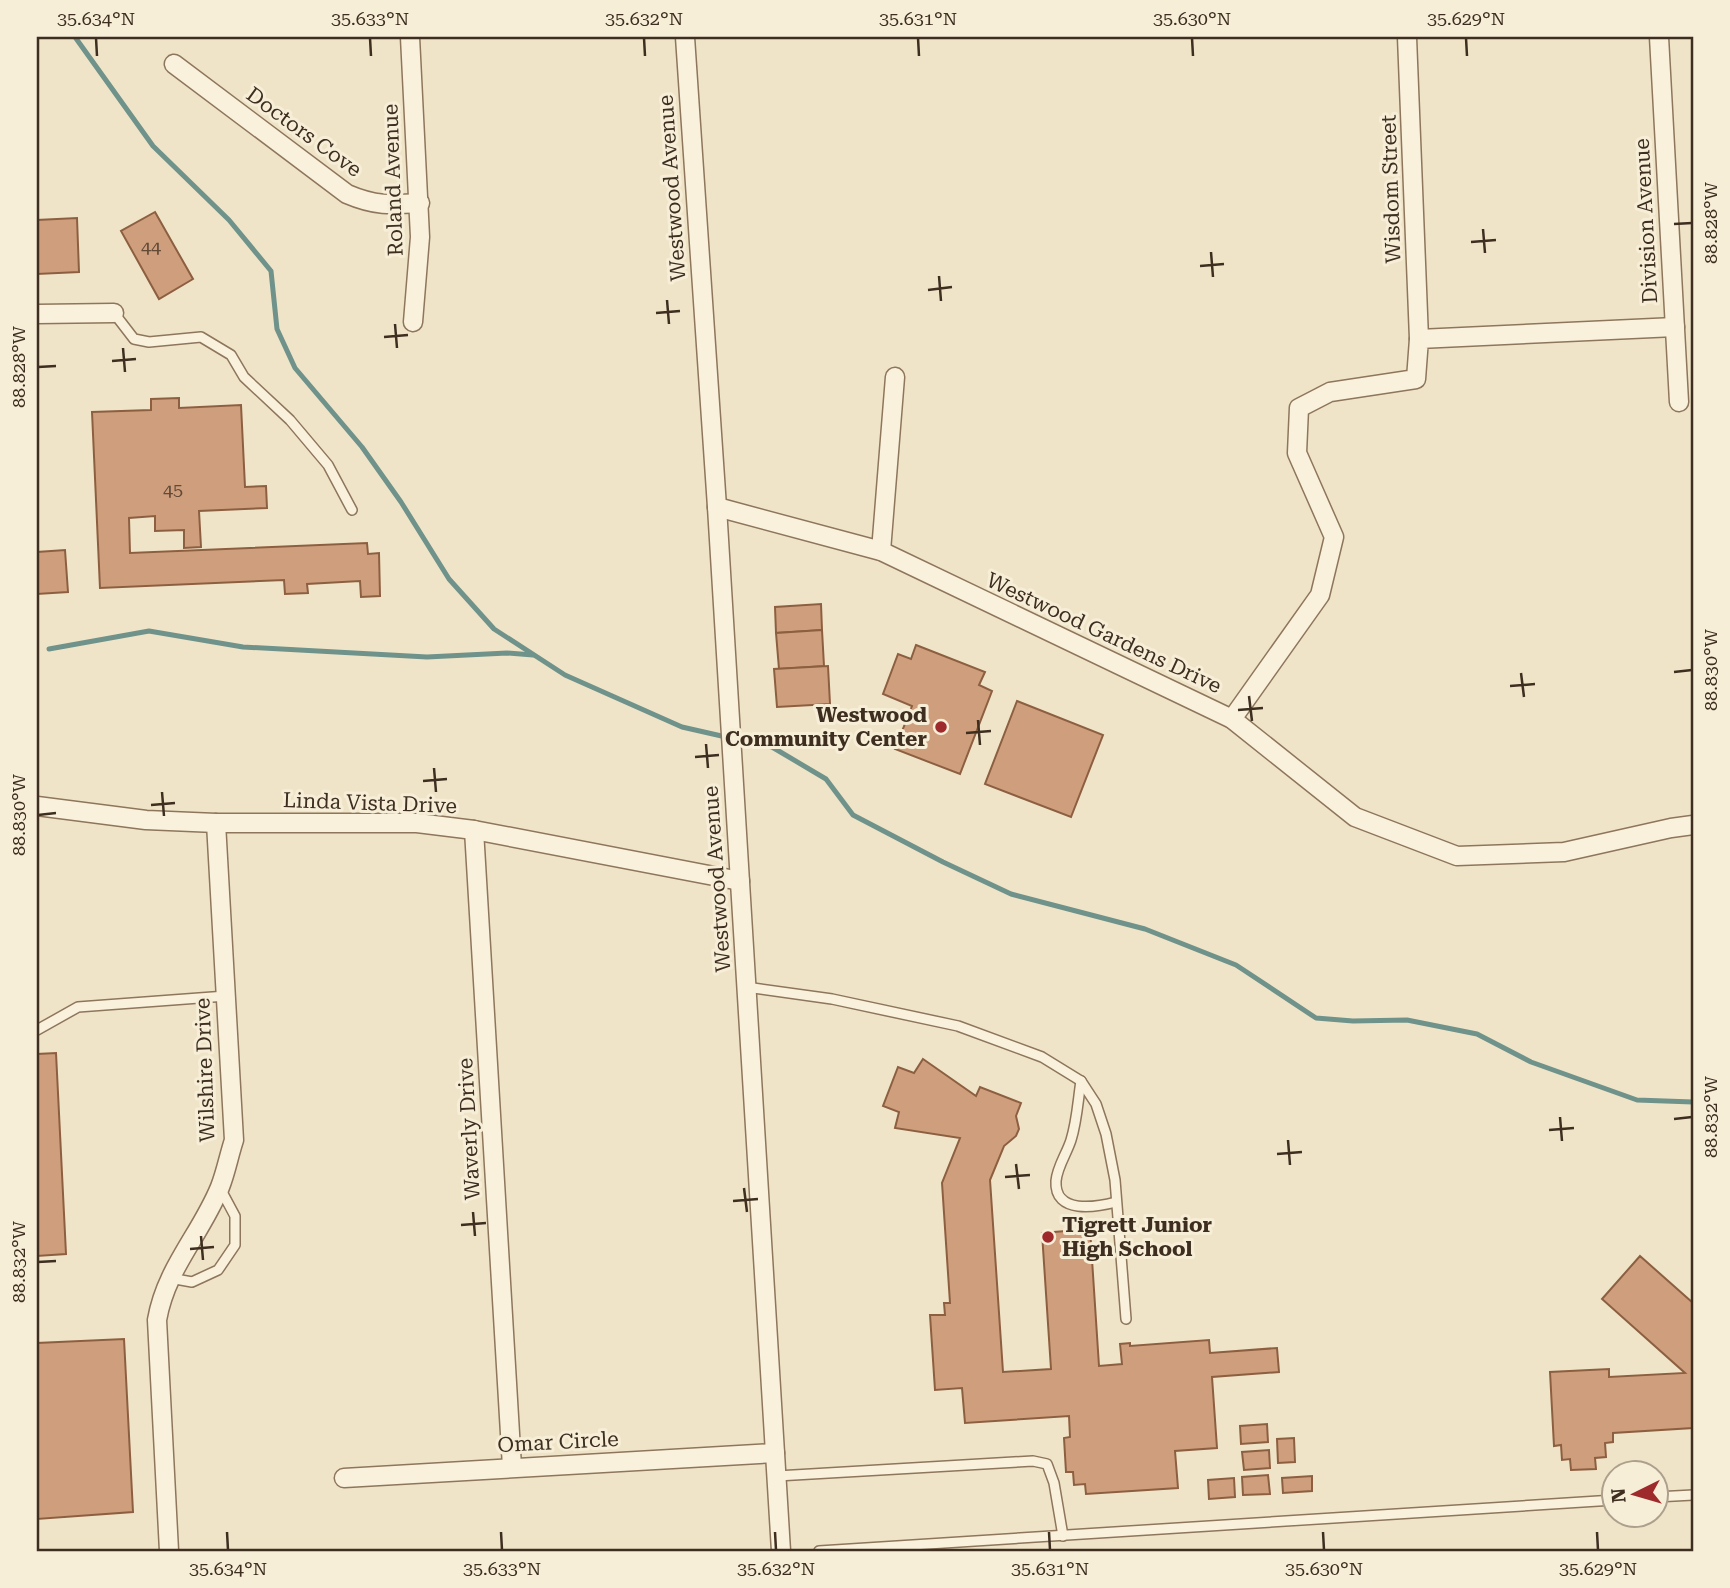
<svg xmlns="http://www.w3.org/2000/svg" width="1730" height="1588" viewBox="0 0 1730 1588" font-family="'Roboto Serif',serif">
	<style>
		.lines { fill: none; stroke-linecap: round; stroke-linejoin: round }
		.stream { stroke: #6f938a; stroke-width: 5 }
		.building { fill: #cf9f7d; stroke: #8d5f41; stroke-width: 2 }
		.lane-casing { stroke: #8d765c; stroke-width: 12 }
		.street-casing { stroke: #8d765c; stroke-width: 21 }
		.lane { stroke: #faf1dc; stroke-width: 9 }
		.street { stroke: #faf1dc; stroke-width: 18 }
		.ticks { fill: none; stroke: #3d2e20; stroke-width: 2.5 }
		.poi-dot { fill: #9e2a2b; stroke: #f7eed8; stroke-width: 2.5 }
		.labels { text-anchor: middle; dominant-baseline: central; stroke-width: 6; stroke-linejoin: round; paint-order: stroke }
		.number-label { font-size: 18px; fill: #624a37 }
		.street-label { font-size: 21px; fill: #3d2e20; stroke: #f7eed8 }
		.poi-label { font-size: 21px; font-weight: bold; fill: #3d2e20; stroke: #f7eed8; text-anchor: end }
		.neatline { fill: none; stroke: #3d2e20; stroke-width: 2.5 }
		.ticks-label { font-size: 18px; text-anchor: middle; fill: #3d2e20 }
	</style>
	<rect width="100%" height="100%" fill="#f0e4c8"/>
	<g class="lines">
		<g class="stream">
			<path d="M 75,37 L 153,146 L 229,220 L 271,271 L 277,329 L 295,368 L 362,447 L 401,502 L 449,579 L 494,629 L 565,675 L 682,727 L 726,737"/>
			<path d="M 49,649 L 149,631 L 243,647 L 427,657 L 507,653 L 533,655"/>
			<path d="M 736,739 L 772,747 L 826,779 L 853,815 L 943,862 L 1011,894 L 1145,929 L 1236,965 L 1316,1018 L 1353,1021 L 1407,1020 L 1477,1034 L 1531,1062 L 1637,1100 L 1693,1102"/>
		</g>
	</g>
	<g class="building">
		<path d="M 155,212 L 193,279 L 159,299 L 121,231 Z"/>
		<path d="M 77,218 L 79,272 L 37,274 L 37,220 Z"/>
		<path d="M 179,398 L 179,408 L 241,405 L 245,487 L 266,486 L 267,508 L 199,511 L 201,547 L 184,548 L 184,530 L 155,531 L 155,516 L 129,518 L 130,553 L 367,543 L 368,554 L 379,553 L 380,596 L 361,597 L 360,581 L 307,584 L 308,593 L 285,594 L 284,580 L 100,588 L 92,412 L 151,410 L 151,399 Z"/>
		<path d="M 65,550 L 68,592 L 37,594 L 37,552 Z"/>
		<path d="M 821,604 L 822,630 L 776,633 L 775,607 Z"/>
		<path d="M 822,630 L 824,666 L 779,669 L 776,633 Z"/>
		<path d="M 916,645 L 985,672 L 979,685 L 992,691 L 960,774 L 895,749 L 912,706 L 883,694 L 898,654 L 911,659 Z"/>
		<path d="M 828,666 L 830,704 L 777,707 L 774,669 Z"/>
		<path d="M 1017,701 L 1103,735 L 1071,817 L 985,784 Z"/>
		<path d="M 56,1053 L 66,1254 L 37,1256 L 37,1054 Z"/>
		<path d="M 923,1059 L 976,1096 L 980,1087 L 1021,1103 L 1016,1116 L 1019,1129 L 1016,1136 L 1004,1146 L 990,1180 L 1003,1372 L 1051,1369 L 1042,1233 L 1090,1229 L 1099,1366 L 1122,1364 L 1120,1344 L 1130,1343 L 1130,1346 L 1209,1340 L 1210,1353 L 1277,1348 L 1279,1372 L 1212,1377 L 1217,1448 L 1175,1451 L 1178,1488 L 1086,1494 L 1085,1484 L 1074,1485 L 1073,1472 L 1066,1472 L 1064,1438 L 1070,1437 L 1069,1416 L 965,1423 L 962,1388 L 935,1390 L 930,1315 L 945,1315 L 944,1303 L 950,1303 L 942,1183 L 960,1138 L 895,1128 L 899,1112 L 883,1106 L 898,1067 L 914,1073 Z"/>
		<path d="M 1640,1256 L 1693,1303 L 1693,1428 L 1613,1433 L 1613,1442 L 1605,1443 L 1606,1457 L 1595,1458 L 1596,1469 L 1571,1470 L 1570,1459 L 1562,1460 L 1561,1445 L 1554,1446 L 1550,1372 L 1609,1369 L 1609,1377 L 1685,1373 L 1602,1299 Z"/>
		<path d="M 124,1339 L 133,1512 L 37,1519 L 37,1343 Z"/>
		<path d="M 1267,1424 L 1268,1442 L 1241,1444 L 1240,1426 Z"/>
		<path d="M 1294,1438 L 1295,1462 L 1278,1463 L 1277,1439 Z"/>
		<path d="M 1269,1450 L 1270,1468 L 1244,1470 L 1242,1452 Z"/>
		<path d="M 1268,1475 L 1270,1494 L 1243,1495 L 1242,1477 Z"/>
		<path d="M 1312,1476 L 1312,1491 L 1283,1493 L 1282,1478 Z"/>
		<path d="M 1234,1478 L 1235,1497 L 1209,1499 L 1208,1480 Z"/>
	</g>
	<g class="lines">
		<g class="lane-casing">
			<g id="lane">
				<path d="M 114,313 L 134,339 L 149,342 L 201,337 L 231,355 L 244,377 L 290,420 L 328,465 L 352,510"/>
				<path d="M 746,987 L 832,999 L 958,1026 L 1042,1057 L 1081,1081 L 1096,1104 L 1106,1134 L 1115,1180 L 1126,1319"/>
				<path d="M 37,1030 L 78,1007 L 226,996"/>
				<path d="M 1081,1081 C 1078,1100 1077,1121 1071,1140 C 1067,1153 1057,1167 1056,1181 C 1054,1215 1097,1207 1116,1202"/>
				<path d="M 170,1278 L 192,1282 L 218,1270 L 235,1245 L 235,1216 L 220,1188"/>
				<path d="M 777,1476 L 1033,1461 L 1047,1464 L 1054,1483 L 1063,1536"/>
				<path d="M 1656,1497 L 1693,1495"/>
				<path d="M 819,1551 L 1614,1500"/>
			</g>
		</g>
		<g class="street-casing">
			<g id="street">
				<path d="M 410,37 L 420,237 L 413,322"/>
				<path d="M 685,37 L 717,507 L 781,1551"/>
				<path d="M 1407,37 L 1419,339"/>
				<path d="M 1659,37 L 1679,402"/>
				<path d="M 174,64 L 347,194 C 375,206 390,205 420,203"/>
				<path d="M 37,314 L 114,313"/>
				<path d="M 717,507 L 881,551 L 1232,719 L 1355,817 L 1457,856 L 1564,852 L 1671,828 L 1693,825"/>
				<path d="M 881,551 L 895,377"/>
				<path d="M 1232,719 L 1320,595 L 1334,537 L 1297,453 L 1299,408 L 1330,392 L 1416,379 L 1419,339 L 1675,327"/>
				<path d="M 37,806 L 146,820 L 216,823 L 417,823 L 474,830 L 740,881"/>
				<path d="M 474,830 L 512,1467"/>
				<path d="M 344,1478 L 775,1453"/>
				<path d="M 169,1551 L 157,1320 C 166,1268 201,1234 220,1187 C 226,1172 229,1155 234,1140 L 216,823"/>
			</g>
		</g>
		<use href="#lane" class="lane"/>
		<use href="#street" class="street"/>
	</g>
	<path class="ticks" d="M 96,38 L 97,56M 370,38 L 371,56M 644,38 L 645,56M 918,38 L 919,56M 1192,38 L 1193,56M 1466,38 L 1467,56M 1674,224 L 1692,223M 1483,229 L 1485,253M 1471,242 L 1496,240M 1211,252 L 1213,277M 1200,266 L 1224,264M 939,276 L 941,301M 928,290 L 952,287M 667,300 L 669,324M 656,313 L 680,311M 395,324 L 397,348M 384,337 L 408,335M 123,348 L 125,372M 112,361 L 136,359M 38,367 L 56,366M 1674,672 L 1692,670M 1521,673 L 1524,697M 1510,686 L 1535,684M 1249,696 L 1252,721M 1238,710 L 1263,708M 978,720 L 980,745M 966,733 L 991,731M 706,744 L 708,768M 695,757 L 719,755M 434,768 L 436,792M 423,781 L 447,779M 162,792 L 164,816M 151,805 L 175,803M 38,815 L 56,813M 1560,1117 L 1562,1141M 1674,1119 L 1692,1117M 1549,1130 L 1574,1128M 1288,1140 L 1290,1165M 1277,1154 L 1302,1152M 1016,1164 L 1019,1189M 1005,1177 L 1030,1175M 744,1188 L 747,1212M 733,1201 L 758,1199M 473,1212 L 475,1236M 461,1225 L 486,1223M 201,1236 L 203,1260M 190,1249 L 214,1247M 38,1262 L 56,1261M 227,1532 L 228,1550M 501,1532 L 502,1550M 775,1532 L 776,1550M 1049,1532 L 1050,1550M 1323,1532 L 1324,1550M 1597,1532 L 1598,1550"/>
	<g class="poi-dot">
		<circle cx="941" cy="727" r="7"/>
		<circle cx="1048" cy="1237" r="7"/>
	</g>
	<g class="labels">
		<g class="number-label">
			<text x="151" y="246">44</text>
			<text x="173" y="489">45</text>
		</g>
		<g class="street-label">
			<text transform="translate(304 132) rotate(36)">Doctors Cove</text>
			<text transform="translate(393 180) rotate(-92)">Roland Avenue</text>
			<text transform="translate(672 188) rotate(-94)">Westwood Avenue</text>
			<text transform="translate(1391 189) rotate(-92)">Wisdom Street</text>
			<text transform="translate(1646 221) rotate(-93)">Division Avenue</text>
			<text transform="translate(1104 633) rotate(25)">Westwood Gardens Drive</text>
			<text transform="translate(370 803) rotate(2)">Linda Vista Drive</text>
			<text transform="translate(717 879) rotate(-94)">Westwood Avenue</text>
			<text transform="translate(205 1070) rotate(-92)">Wilshire Drive</text>
			<text transform="translate(469 1129) rotate(-93)">Waverly Drive</text>
			<text transform="translate(558 1442) rotate(-3)">Omar Circle</text>
		</g>
		<g class="poi-label">
			<text x="927" y="715">Westwood<tspan x="927" dy="24">Community Center</tspan></text>
			<text x="1062" y="1225" text-anchor="start">Tigrett Junior<tspan x="1062" dy="24">High School</tspan></text>
		</g>
	</g>
	<rect width="1730" height="1588" fill="none" stroke="#f7eed8" stroke-width="77"/>
	<g transform="translate(1635 1494) rotate(265)"><circle r="33" fill="#f7eed8" stroke="#ada18e" stroke-width="2"/>
	<path d="M0-5L12 26L0 18L-12 26Z" fill="#9e2a2b"/>
	<text y="-10" font-size="19" font-weight="bold" text-anchor="middle" fill="#3d2e20">N</text>
	</g>
	<rect x="38" y="38" width="1654" height="1512" class="neatline"/>
	<g class="ticks-label">
		<text x="96" y="25">35.634°N</text>
		<text x="370" y="25">35.633°N</text>
		<text x="644" y="25">35.632°N</text>
		<text x="918" y="25">35.631°N</text>
		<text x="1192" y="25">35.630°N</text>
		<text x="1466" y="25">35.629°N</text>
		<text transform="translate(1711 223) rotate(-90)" y="6">88.828°W</text>
		<text transform="translate(19 367) rotate(-90)" y="6">88.828°W</text>
		<text transform="translate(1711 670) rotate(-90)" y="6">88.830°W</text>
		<text transform="translate(19 815) rotate(-90)" y="6">88.830°W</text>
		<text transform="translate(1711 1117) rotate(-90)" y="6">88.832°W</text>
		<text transform="translate(19 1262) rotate(-90)" y="6">88.832°W</text>
		<text x="228" y="1575">35.634°N</text>
		<text x="502" y="1575">35.633°N</text>
		<text x="776" y="1575">35.632°N</text>
		<text x="1050" y="1575">35.631°N</text>
		<text x="1324" y="1575">35.630°N</text>
		<text x="1598" y="1575">35.629°N</text>
	</g>
</svg>
